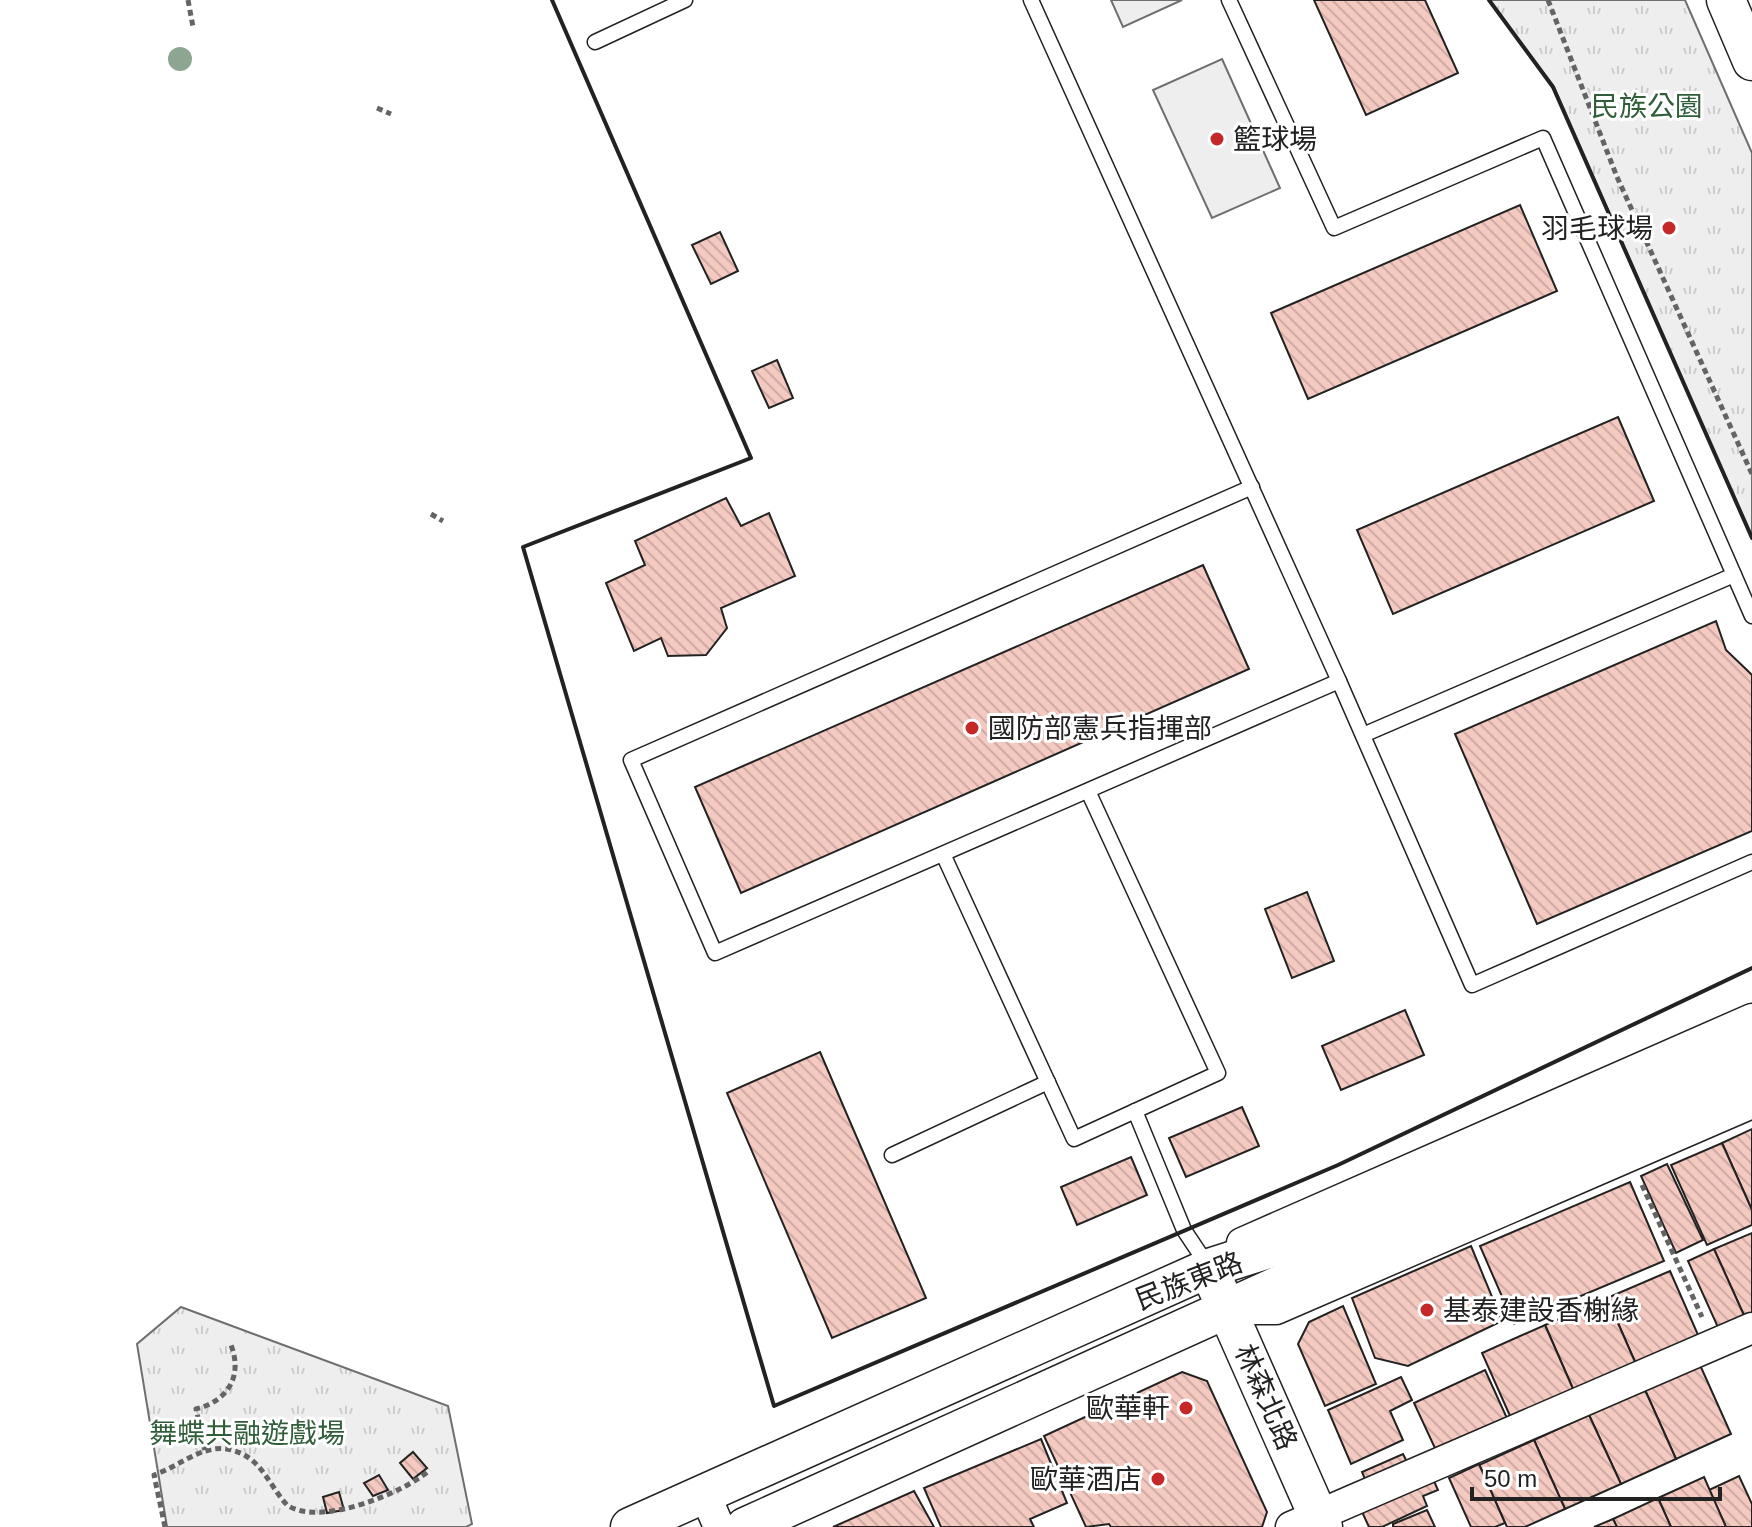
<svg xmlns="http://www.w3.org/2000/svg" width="1752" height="1527" viewBox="0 0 1752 1527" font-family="Helvetica,'Noto Sans TC',sans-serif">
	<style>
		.grass { fill: #eee; stroke: #6f6f6f; stroke-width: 2 }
		.park { fill: url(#park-tufts); stroke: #6f6f6f; stroke-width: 2 }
		.building { fill: url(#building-back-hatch); stroke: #222; stroke-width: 2 }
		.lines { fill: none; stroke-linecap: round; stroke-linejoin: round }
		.service-casing { stroke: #222; stroke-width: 17 }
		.minor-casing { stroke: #222; stroke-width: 33 }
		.tertiary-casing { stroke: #222; stroke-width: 41 }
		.path { stroke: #646464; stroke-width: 5; stroke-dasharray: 6 4; stroke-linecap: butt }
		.service { stroke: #fff; stroke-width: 14 }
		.minor { stroke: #fff; stroke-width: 30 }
		.tertiary { stroke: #fff; stroke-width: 38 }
		.wall { stroke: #222; stroke-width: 4 }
		.tree { fill: #8da692 }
		.poi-dot { fill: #c62828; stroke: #fff; stroke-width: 3 }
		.labels { text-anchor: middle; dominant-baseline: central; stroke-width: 6; stroke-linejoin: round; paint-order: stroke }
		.park-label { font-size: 28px; fill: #2f5e38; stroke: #fff }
		.poi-label { font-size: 28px; fill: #222; stroke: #fff; text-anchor: start }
		.street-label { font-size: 28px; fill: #222; stroke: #fff }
	</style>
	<defs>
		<pattern id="park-tufts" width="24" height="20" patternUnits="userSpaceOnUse" patternTransform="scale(2)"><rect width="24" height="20" fill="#eee"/><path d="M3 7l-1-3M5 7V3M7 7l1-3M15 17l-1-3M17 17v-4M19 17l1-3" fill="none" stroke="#ccc"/></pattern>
		<pattern id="building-back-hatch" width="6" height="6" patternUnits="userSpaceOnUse" patternTransform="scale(2)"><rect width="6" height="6" fill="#f3c9c0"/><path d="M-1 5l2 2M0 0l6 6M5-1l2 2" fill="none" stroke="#d0aca5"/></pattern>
	</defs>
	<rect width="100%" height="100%" fill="#fff"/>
	<g class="grass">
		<path d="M 1111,0 L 1182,0 L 1123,27 Z"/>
		<path d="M 1222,59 L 1280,188 L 1212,218 L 1153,90 Z"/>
	</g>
	<g class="park">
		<path d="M 1489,0 L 1685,0 L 1752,153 L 1752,538 L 1554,87 Z"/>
		<path d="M 181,1307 L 448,1406 L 472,1524 L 466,1527 L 167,1527 L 137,1344 Z"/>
	</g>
	<g class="building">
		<path d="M 1314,0 L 1425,0 L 1458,73 L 1366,115 Z"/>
		<path d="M 1520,205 L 1557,291 L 1308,399 L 1271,313 Z"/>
		<path d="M 720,232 L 738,271 L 711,284 L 692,245 Z"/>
		<path d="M 777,360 L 793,398 L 769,408 L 752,371 Z"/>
		<path d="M 1618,417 L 1654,501 L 1393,614 L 1357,530 Z"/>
		<path d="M 726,498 L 741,526 L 769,513 L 795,576 L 721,608 L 727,628 L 706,655 L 668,656 L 661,638 L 634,651 L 606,583 L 645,565 L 635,541 Z"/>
		<path d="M 1203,565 L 1249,669 L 741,893 L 695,787 Z"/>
		<path d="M 1716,621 L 1726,650 L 1752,675 L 1752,831 L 1537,924 L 1455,734 Z"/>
		<path d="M 1307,892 L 1334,961 L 1292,978 L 1265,909 Z"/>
		<path d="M 1405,1010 L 1424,1055 L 1341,1090 L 1322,1046 Z"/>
		<path d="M 820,1052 L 926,1298 L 832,1338 L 727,1093 Z"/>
		<path d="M 1242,1107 L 1259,1146 L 1186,1177 L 1169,1138 Z"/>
		<path d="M 1752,1129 L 1752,1210 L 1722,1143 Z"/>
		<path d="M 1722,1143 L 1752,1210 L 1752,1225 L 1707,1245 L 1671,1165 Z"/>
		<path d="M 1131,1157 L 1147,1195 L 1077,1225 L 1061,1187 Z"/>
		<path d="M 1667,1164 L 1703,1240 L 1676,1253 L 1641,1176 Z"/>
		<path d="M 1630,1182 L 1664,1261 L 1514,1324 L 1480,1246 Z"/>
		<path d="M 1752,1233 L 1752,1320 L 1747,1322 L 1714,1249 Z"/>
		<path d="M 1471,1246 L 1502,1321 L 1408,1366 L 1375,1358 L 1352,1298 Z"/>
		<path d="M 1714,1249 L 1747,1322 L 1721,1334 L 1688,1261 Z"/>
		<path d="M 1670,1271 L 1702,1344 L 1639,1371 L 1607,1298 Z"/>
		<path d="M 1607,1298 L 1639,1371 L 1577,1398 L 1545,1325 Z"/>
		<path d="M 1343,1306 L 1376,1384 L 1325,1406 L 1298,1344 L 1309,1322 Z"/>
		<path d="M 1545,1325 L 1577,1398 L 1514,1425 L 1482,1353 Z"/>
		<path d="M 1700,1365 L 1731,1434 L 1676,1459 L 1645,1390 Z"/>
		<path d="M 1485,1370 L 1511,1427 L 1440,1459 L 1414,1403 Z"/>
		<path d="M 1182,1372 L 1207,1381 L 1267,1512 L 1262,1527 L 1111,1527 L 1109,1524 L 1086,1527 L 1044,1436 Z"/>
		<path d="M 1401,1377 L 1412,1400 L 1390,1411 L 1403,1440 L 1351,1464 L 1328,1410 Z"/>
		<path d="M 1645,1390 L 1676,1459 L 1621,1484 L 1589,1415 Z"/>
		<path d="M 1589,1415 L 1621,1484 L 1565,1509 L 1534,1440 Z"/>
		<path d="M 1041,1439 L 1067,1503 L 1030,1519 L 1034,1527 L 941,1527 L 924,1488 Z"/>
		<path d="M 1534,1440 L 1565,1509 L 1525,1527 L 1507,1527 L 1479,1465 Z"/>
		<path d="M 413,1452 L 427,1468 L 413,1479 L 400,1463 Z"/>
		<path d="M 1403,1454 L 1409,1466 L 1367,1484 L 1362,1472 Z"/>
		<path d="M 1479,1464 L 1505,1523 L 1495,1527 L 1471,1527 L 1449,1478 Z"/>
		<path d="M 1429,1470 L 1438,1490 L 1423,1496 L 1427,1506 L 1382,1527 L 1369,1527 L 1363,1514 L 1370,1497 Z"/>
		<path d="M 379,1475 L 388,1490 L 373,1496 L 364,1483 Z"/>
		<path d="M 1739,1476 L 1752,1504 L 1752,1527 L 1726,1527 L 1709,1490 Z"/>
		<path d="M 1704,1477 L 1726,1527 L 1671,1527 L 1658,1498 Z"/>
		<path d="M 914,1491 L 934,1527 L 833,1527 Z"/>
		<path d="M 339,1492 L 344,1510 L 327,1513 L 323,1497 Z"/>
		<path d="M 1658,1498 L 1671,1527 L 1617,1527 L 1613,1519 Z"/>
		<path d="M 1427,1510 L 1435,1527 L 1393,1527 L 1393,1524 Z"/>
		<path d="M 1613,1519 L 1617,1527 L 1594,1527 Z"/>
	</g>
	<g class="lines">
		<g class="service-casing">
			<g id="service">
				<path d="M 1031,0 L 1339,681"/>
				<path d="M 1229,0 L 1334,228 L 1543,138 L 1752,616"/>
				<path d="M 595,42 L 685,0"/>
				<path d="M 1252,487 L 631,760 L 715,953 L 1339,681 L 1472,985 L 1752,862"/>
				<path d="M 1363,735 L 1734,575"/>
				<path d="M 943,854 L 1074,1139 L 1218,1073 L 1088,791"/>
				<path d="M 1135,1111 L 1184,1230 L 1208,1266"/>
				<path d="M 892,1155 L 1048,1082"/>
			</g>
		</g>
		<g class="minor-casing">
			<g id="minor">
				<path d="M 1242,1243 L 1752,1019"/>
				<path d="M 1233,1309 L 1276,1309 L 1752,1103"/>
				<path d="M 705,1494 L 719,1527"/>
				<path d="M 1291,1527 L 1752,1328"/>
			</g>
		</g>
		<g class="tertiary-casing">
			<g id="tertiary">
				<path d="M 1726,0 L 1752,61"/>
				<path d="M 1216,1285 L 1323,1527"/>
				<path d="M 630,1527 L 1209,1268 L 1287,1243 L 1517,1148 L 1752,1043"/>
				<path d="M 745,1527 L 1295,1278 L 1752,1081"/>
			</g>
		</g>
		<g class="path">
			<path d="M 188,0 L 193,27"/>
			<path d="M 1548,0 L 1617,177 L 1752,474"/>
			<path d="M 377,108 L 391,114"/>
			<path d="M 431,514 L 443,521"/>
			<path d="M 1642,1185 L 1702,1317"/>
			<path d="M 205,1450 L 196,1409 C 228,1401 243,1376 231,1345"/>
			<path d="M 165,1527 L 154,1475 C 178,1467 201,1445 227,1449 C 261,1455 267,1483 287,1505 C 319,1527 402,1494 430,1470"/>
		</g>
		<use href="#service" class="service"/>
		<use href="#minor" class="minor"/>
		<use href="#tertiary" class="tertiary"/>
		<g class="wall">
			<path d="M 552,0 L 751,458 L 523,547 L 774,1406 L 1338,1165 L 1752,968"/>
			<path d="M 1489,0 L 1553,87 L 1752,538"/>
		</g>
	</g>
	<circle class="tree" cx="180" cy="59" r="12"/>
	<g class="poi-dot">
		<circle cx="1217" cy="139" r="8"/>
		<circle cx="1669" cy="228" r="8"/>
		<circle cx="972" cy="728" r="8"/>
		<circle cx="1427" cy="1310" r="8"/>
		<circle cx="1186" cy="1408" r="8"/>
		<circle cx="1158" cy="1479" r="8"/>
	</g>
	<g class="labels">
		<g class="park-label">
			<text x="1647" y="106">民族公園</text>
			<text x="247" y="1433">舞蝶共融遊戲場</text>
		</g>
		<g class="poi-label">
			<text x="1233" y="139">籃球場</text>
			<text x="1653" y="228" text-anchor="end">羽毛球場</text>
			<text x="988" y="728">國防部憲兵指揮部</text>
			<text x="1443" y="1310">基泰建設香榭緣</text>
			<text x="1170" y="1408" text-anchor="end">歐華軒</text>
			<text x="1142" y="1479" text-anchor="end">歐華酒店</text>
		</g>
		<g class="street-label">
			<text transform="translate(1189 1281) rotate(-21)">民族東路</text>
			<text transform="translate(1266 1397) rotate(66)">林森北路</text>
		</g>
	</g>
	<path d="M1472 1487v12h248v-12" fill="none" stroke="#222222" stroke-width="4"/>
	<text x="1484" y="1487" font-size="24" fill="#222222" stroke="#ffffff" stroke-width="6" paint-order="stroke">50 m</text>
</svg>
